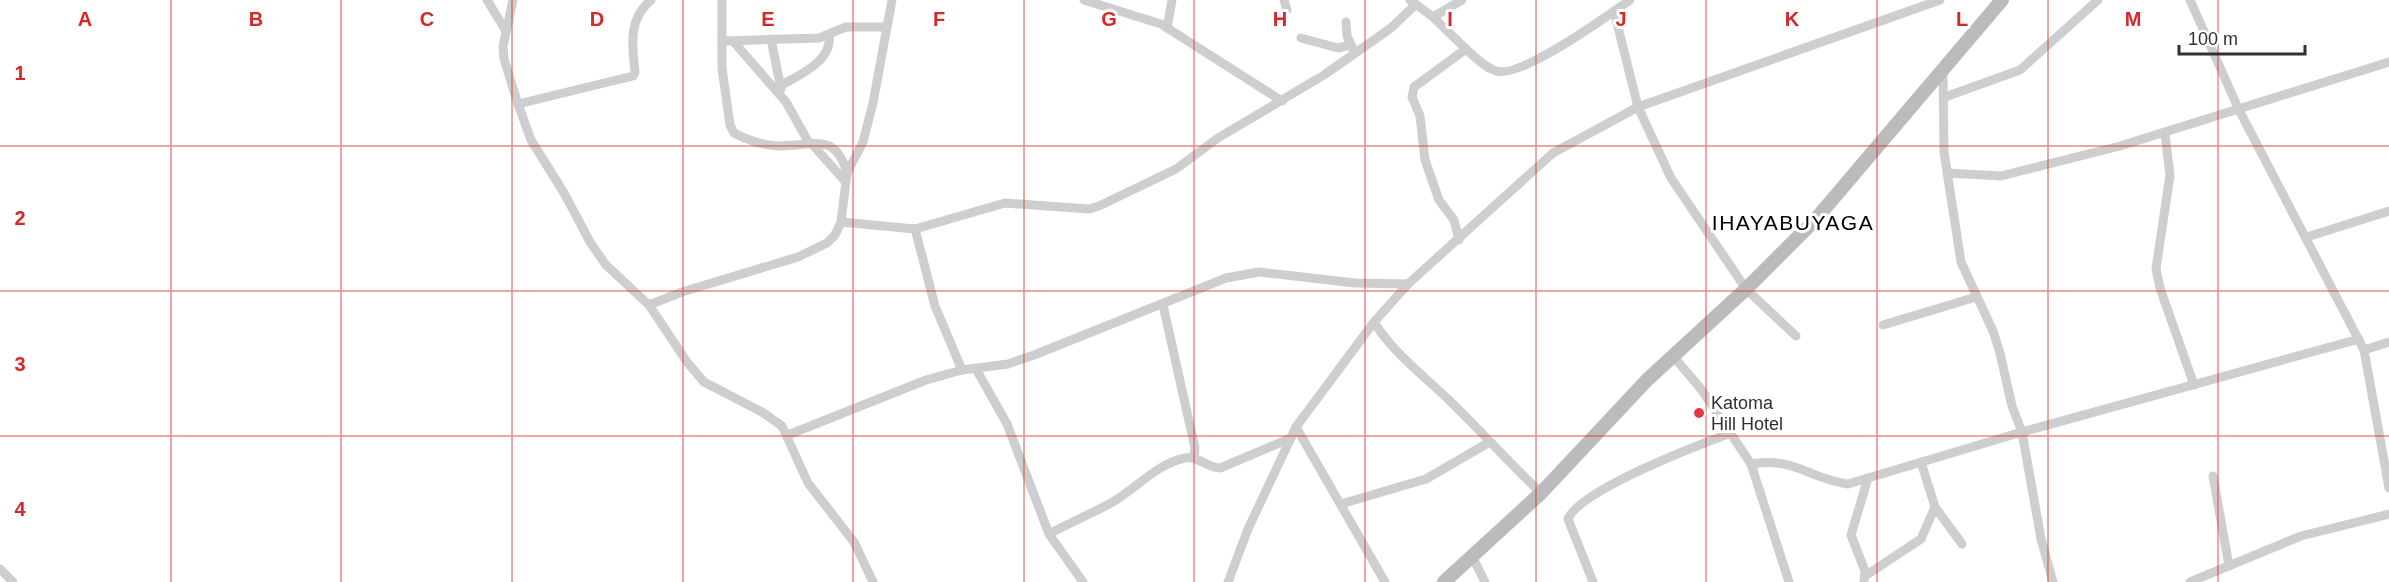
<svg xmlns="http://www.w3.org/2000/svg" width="2389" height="582" viewBox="0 0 2389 582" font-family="Arial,sans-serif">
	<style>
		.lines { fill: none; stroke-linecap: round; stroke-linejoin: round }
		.minor { stroke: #cecece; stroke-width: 9 }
		.secondary { stroke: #bbb; stroke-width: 14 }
		.grid { fill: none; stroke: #d62828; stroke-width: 1.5; stroke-opacity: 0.55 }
		.poi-dot { fill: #e33845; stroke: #fff; stroke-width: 2 }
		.labels { text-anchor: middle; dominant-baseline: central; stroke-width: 6; stroke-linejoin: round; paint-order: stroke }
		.poi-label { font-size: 18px; fill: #313131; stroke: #fff; text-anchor: start }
		.quarter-label { font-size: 21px; letter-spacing: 1.5px; fill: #000; stroke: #fff }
		.grid-label { font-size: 20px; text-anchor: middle; font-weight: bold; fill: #d62828; stroke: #fff; stroke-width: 6; stroke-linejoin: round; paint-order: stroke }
	</style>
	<rect width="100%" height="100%" fill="#fff"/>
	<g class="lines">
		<g class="minor">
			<path d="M 487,0 L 506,31"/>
			<path d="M 513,0 L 503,46 L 504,59 L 518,104 L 531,140 L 564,193 L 590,242 L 606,265 L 649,305 L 687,362 L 704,382 L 762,412 L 782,426 L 808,483 L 854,542 L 873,582"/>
			<path d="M 722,0 L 722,68 L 730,125 L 734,133 C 747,140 765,146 779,146 C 813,146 835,131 847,173"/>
			<path d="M 1084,0 L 1161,24 L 1282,101"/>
			<path d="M 1284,0 L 1287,10"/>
			<path d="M 1410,0 L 1433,17 L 1466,49"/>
			<path d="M 2190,0 L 2239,110 L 2364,350 L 2389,488"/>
			<path d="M 1614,11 L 1638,107 L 1671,178 L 1746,289 L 1796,336"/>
			<path d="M 1433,17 L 1462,0"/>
			<path d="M 1346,22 L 1347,36 L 1353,49"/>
			<path d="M 1167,28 L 1172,0"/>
			<path d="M 1301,38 L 1338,48 L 1351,45"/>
			<path d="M 771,39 L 781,89"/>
			<path d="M 722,41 L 819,38 L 846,27 L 887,27"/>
			<path d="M 733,41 L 786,102 L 809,143"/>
			<path d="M 1943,68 L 1944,152 L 1961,262 L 1993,331 L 2000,353 L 2012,406 L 2022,432 L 2041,539 L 2053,582"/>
			<path d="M 780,86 C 799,75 833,61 829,35"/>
			<path d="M 1945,97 L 2020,70 L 2098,0"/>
			<path d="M 518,104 L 633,76 L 635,72 C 632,45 628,19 651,0"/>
			<path d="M 2165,134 L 2170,175 L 2156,269 L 2160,288 L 2194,385"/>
			<path d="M 811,143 L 845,181"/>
			<path d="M 1947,173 L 2001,176 L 2120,146 L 2389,62"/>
			<path d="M 841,222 L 915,229 L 1005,203 L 1089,209 L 1099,206 L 1176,169 L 1218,138 L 1324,75 L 1391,28 L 1415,5"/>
			<path d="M 915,229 L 935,306 L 962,370"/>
			<path d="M 2307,237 L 2389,211"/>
			<path d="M 1459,240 L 1454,220 L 1439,200 L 1425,160 L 1420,116 L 1412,97 L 1414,87 L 1466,49 C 1475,57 1484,67 1496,71 C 1521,79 1607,16 1630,0"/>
			<path d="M 649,305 L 682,292 L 798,257 L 827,243 L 835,235 L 841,222 L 847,173 L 863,142 L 873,103 L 892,0"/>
			<path d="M 1163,305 L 1195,448 L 1194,458"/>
			<path d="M 1374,322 C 1394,354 1423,375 1450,401 C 1481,431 1509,463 1541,493"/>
			<path d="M 1883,325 L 1976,297"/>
			<path d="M 2364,350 L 2389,342"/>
			<path d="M 1673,356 L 1701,389 L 1751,464 L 1789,582"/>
			<path d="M 976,369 L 1007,424 L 1049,534 L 1083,582"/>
			<path d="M 1296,427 L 1385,582"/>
			<path d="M 788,435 L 926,380 L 962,370 L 1008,364 L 1034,355 L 1226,278 L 1259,272 L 1355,283 L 1408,284"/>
			<path d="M 1921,462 L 1935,507 L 1962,544"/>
			<path d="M 1751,464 C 1796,457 1807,478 1848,484 L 2022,432 L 2359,339"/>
			<path d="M 2213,476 L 2229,566"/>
			<path d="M 1341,504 L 1426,479 L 1488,443"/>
			<path d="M 1049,534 C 1069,523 1091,514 1111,503 C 1136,489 1156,464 1185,458 C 1197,455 1207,468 1220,468 L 1291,438"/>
			<path d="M 1472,556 L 1485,582"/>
			<path d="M 0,569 L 13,582"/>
			<path d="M 1865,576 L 1921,539 L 1935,507"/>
			<path d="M 1228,582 L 1248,529 L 1296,427 L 1374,322 L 1408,284 L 1553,153 L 1638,107 L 1940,0"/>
			<path d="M 1593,582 L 1568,519 C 1580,490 1698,445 1731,433"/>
			<path d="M 1864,582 L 1865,571 L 1851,535 L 1868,478"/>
			<path d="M 2190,582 L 2301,536 L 2389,514"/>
		</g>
		<path class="secondary" d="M 1444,582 L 1541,493 L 1647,380 L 1746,289 L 1815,220 L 2002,0"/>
	</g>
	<path class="grid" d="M 171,0 L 171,582M 341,0 L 341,582M 512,0 L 512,582M 683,0 L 683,582M 853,0 L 853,582M 1024,0 L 1024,582M 1194,0 L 1194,582M 1365,0 L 1365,582M 1536,0 L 1536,582M 1706,0 L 1706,582M 1877,0 L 1877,582M 2048,0 L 2048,582M 2218,0 L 2218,582M 0,146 L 2389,146M 0,291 L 2389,291M 0,436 L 2389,436"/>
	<circle class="poi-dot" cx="1699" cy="413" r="6"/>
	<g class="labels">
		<g class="poi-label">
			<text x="1711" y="403">Katoma<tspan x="1711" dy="21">Hill Hotel</tspan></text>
		</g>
		<g class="quarter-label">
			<text x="1793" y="222">IHAYABUYAGA</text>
		</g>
	</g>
	<g class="grid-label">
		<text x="85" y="26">A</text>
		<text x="256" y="26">B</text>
		<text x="427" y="26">C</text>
		<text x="597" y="26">D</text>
		<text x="768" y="26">E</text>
		<text x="939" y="26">F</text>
		<text x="1109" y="26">G</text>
		<text x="1280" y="26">H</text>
		<text x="1450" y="26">I</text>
		<text x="1621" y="26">J</text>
		<text x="1792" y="26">K</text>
		<text x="1962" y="26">L</text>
		<text x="2133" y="26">M</text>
		<text x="20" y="80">1</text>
		<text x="20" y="225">2</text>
		<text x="20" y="371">3</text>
		<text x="20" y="516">4</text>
	</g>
	<path d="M2179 45v9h126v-9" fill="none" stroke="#313131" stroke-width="3"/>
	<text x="2188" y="45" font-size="18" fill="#313131" stroke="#ffffff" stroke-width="4.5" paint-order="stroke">100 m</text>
</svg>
